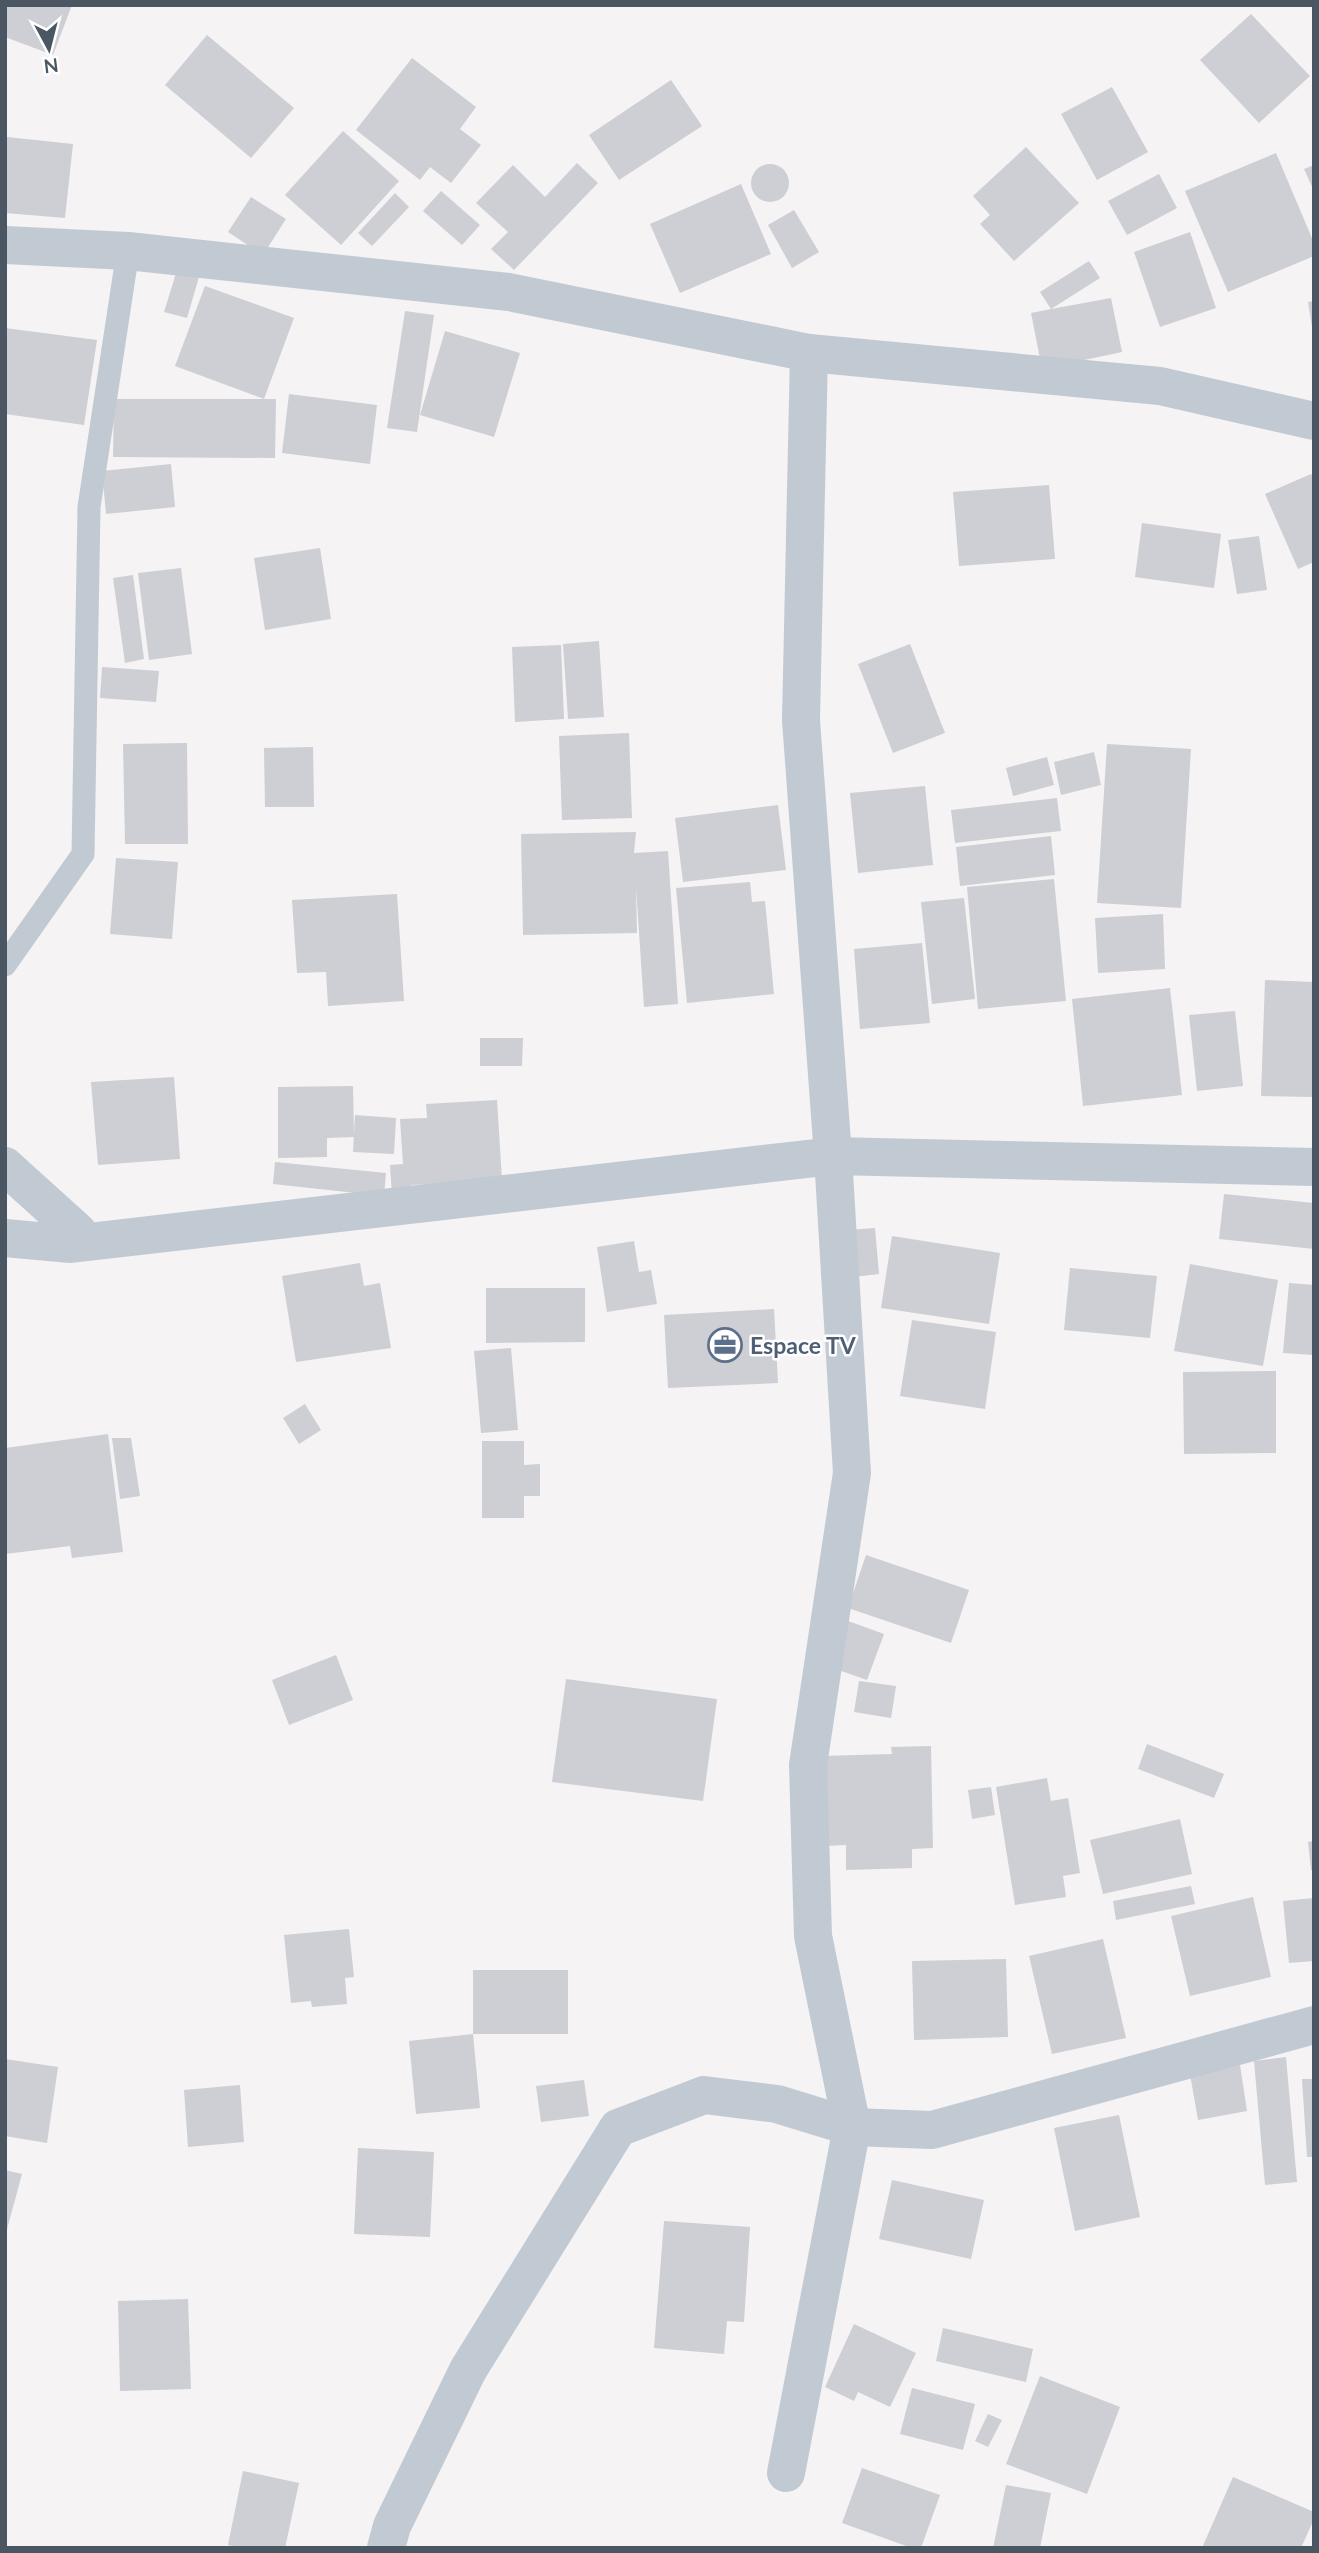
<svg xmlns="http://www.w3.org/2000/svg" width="1319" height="2553" viewBox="0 0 1319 2553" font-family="Lato,sans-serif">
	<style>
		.building { fill: #cdcfd5 }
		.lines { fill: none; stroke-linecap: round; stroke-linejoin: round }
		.service { stroke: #c1cad2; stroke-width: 23 }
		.minor { stroke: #c1cad2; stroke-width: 38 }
		.labels { text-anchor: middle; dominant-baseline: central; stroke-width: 5; stroke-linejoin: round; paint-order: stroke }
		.service-label { font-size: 23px; font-weight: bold; fill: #4e5e75; stroke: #fff; text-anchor: start }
	</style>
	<rect width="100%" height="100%" fill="#f5f3f3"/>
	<g class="building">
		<path d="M 5,5 L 72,5 L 53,55 L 5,37 Z"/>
		<path d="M 1251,14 L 1310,76 L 1259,123 L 1200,60 Z"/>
		<path d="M 207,35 L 294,108 L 251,158 L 165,85 Z"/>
		<path d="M 412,58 L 476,107 L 460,129 L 481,145 L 451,183 L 430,167 L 420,180 L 356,130 Z"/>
		<path d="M 671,80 L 702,126 L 619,180 L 589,135 Z"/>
		<path d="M 1112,87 L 1148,152 L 1097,180 L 1061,114 Z"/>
		<path d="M 343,131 L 399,181 L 341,245 L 285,195 Z"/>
		<path d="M 7,137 L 73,144 L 65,218 L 5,213 Z"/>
		<path d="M 1026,147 L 1079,203 L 1014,261 L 980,224 L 990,215 L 973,196 Z"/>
		<path d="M 1276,153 L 1314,243 L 1314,256 L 1228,292 L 1185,191 Z"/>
		<path d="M 577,163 L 598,183 L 514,270 L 491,249 L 508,232 L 476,203 L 513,165 L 545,197 Z"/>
		<circle cx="770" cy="183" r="19"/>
		<path d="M 1314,165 L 1314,191 L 1304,169 Z"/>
		<path d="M 1159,174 L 1177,208 L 1127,235 L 1108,201 Z"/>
		<path d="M 741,184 L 771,254 L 680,293 L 650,224 Z"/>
		<path d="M 441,191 L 480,225 L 462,245 L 423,211 Z"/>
		<path d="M 395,193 L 409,207 L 372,246 L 358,233 Z"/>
		<path d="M 251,197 L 286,219 L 263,255 L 228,232 Z"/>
		<path d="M 794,210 L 819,252 L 792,268 L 768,225 Z"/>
		<path d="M 1190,232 L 1216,308 L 1160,327 L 1134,252 Z"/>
		<path d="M 1089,261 L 1100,278 L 1051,309 L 1111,298 L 1122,352 L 1042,369 L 1031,313 L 1051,309 L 1040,292 Z"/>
		<path d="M 177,270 L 199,277 L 187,318 L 164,312 Z"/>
		<path d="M 205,286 L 294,318 L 264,399 L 175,366 Z"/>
		<path d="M 1314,301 L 1314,327 L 1312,327 L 1308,302 Z"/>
		<path d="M 405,311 L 434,315 L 417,432 L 387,428 Z"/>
		<path d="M 5,328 L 97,340 L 84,425 L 5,414 Z"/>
		<path d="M 445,331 L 520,353 L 494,437 L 420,415 Z"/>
		<path d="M 289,394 L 377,405 L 370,464 L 282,453 Z"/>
		<path d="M 114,399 L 276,399 L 275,458 L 113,457 Z"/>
		<path d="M 171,464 L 175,507 L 106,514 L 102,471 Z"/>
		<path d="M 1311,474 L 1314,479 L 1314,562 L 1298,569 L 1265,494 Z"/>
		<path d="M 1049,485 L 1055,559 L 959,566 L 953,492 Z"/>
		<path d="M 1142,523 L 1221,534 L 1214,588 L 1135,577 Z"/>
		<path d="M 1259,536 L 1267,590 L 1237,594 L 1228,540 Z"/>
		<path d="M 320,548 L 331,619 L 265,630 L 254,558 Z"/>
		<path d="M 181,568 L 192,654 L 149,660 L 138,573 Z"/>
		<path d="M 133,575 L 144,659 L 125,663 L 113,578 Z"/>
		<path d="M 599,641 L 604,717 L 568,719 L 563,644 Z"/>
		<path d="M 910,644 L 945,733 L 893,753 L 858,664 Z"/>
		<path d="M 561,645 L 564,719 L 515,722 L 512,647 Z"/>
		<path d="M 102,667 L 159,671 L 156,702 L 100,698 Z"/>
		<path d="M 629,733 L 632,818 L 562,820 L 559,736 Z"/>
		<path d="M 187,743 L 188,844 L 125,844 L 123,744 Z"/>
		<path d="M 1107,744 L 1191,749 L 1181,908 L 1097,903 Z"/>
		<path d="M 313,747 L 314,807 L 265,807 L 264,748 Z"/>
		<path d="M 1094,752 L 1101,785 L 1061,795 L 1054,762 Z"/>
		<path d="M 1047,757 L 1054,785 L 1013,796 L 1006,768 Z"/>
		<path d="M 925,786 L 933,865 L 858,873 L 850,793 Z"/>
		<path d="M 1057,798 L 1061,831 L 955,843 L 951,810 Z"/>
		<path d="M 778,805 L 786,870 L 683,882 L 675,818 Z"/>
		<path d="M 636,832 L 634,853 L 668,851 L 678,1004 L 644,1007 L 636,887 L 637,933 L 523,935 L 521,834 Z"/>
		<path d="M 1051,836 L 1055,875 L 960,886 L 956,847 Z"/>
		<path d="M 116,858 L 178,862 L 172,939 L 110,934 Z"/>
		<path d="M 1054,879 L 1066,1001 L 978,1009 L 967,887 Z"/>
		<path d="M 750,882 L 752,902 L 765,901 L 774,994 L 687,1003 L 676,888 Z"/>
		<path d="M 397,894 L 404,1001 L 328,1006 L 326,972 L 297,973 L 292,900 Z"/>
		<path d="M 964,898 L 975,999 L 932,1004 L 921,902 Z"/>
		<path d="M 1163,914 L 1165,969 L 1098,973 L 1095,918 Z"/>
		<path d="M 922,943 L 930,1023 L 860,1029 L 854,949 Z"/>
		<path d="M 1265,980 L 1314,982 L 1314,1097 L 1261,1096 Z"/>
		<path d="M 1170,988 L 1182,1095 L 1083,1106 L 1072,999 Z"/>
		<path d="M 1235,1011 L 1243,1086 L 1197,1091 L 1189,1015 Z"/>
		<path d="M 480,1038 L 523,1038 L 522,1066 L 480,1066 Z"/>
		<path d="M 174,1077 L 180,1159 L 98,1165 L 91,1082 Z"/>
		<path d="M 353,1086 L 354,1137 L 327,1138 L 327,1157 L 278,1158 L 278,1087 Z"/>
		<path d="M 497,1100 L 502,1180 L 411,1185 L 412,1194 L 392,1195 L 390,1165 L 403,1164 L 400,1119 L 427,1118 L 426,1104 Z"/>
		<path d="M 355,1115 L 396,1118 L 394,1154 L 353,1152 Z"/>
		<path d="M 275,1162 L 386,1173 L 384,1196 L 273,1184 Z"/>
		<path d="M 1224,1194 L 1314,1203 L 1314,1249 L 1219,1239 Z"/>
		<path d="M 875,1228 L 879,1274 L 853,1277 L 848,1230 Z"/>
		<path d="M 892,1236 L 1000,1253 L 989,1324 L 881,1308 Z"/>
		<path d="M 634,1241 L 639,1272 L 651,1270 L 657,1304 L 607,1312 L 597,1247 Z"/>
		<path d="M 360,1263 L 364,1286 L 380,1283 L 391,1348 L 296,1362 L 282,1276 Z"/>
		<path d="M 1190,1264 L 1278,1280 L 1263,1366 L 1174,1351 Z"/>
		<path d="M 1070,1268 L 1157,1276 L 1150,1338 L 1064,1330 Z"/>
		<path d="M 1289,1283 L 1314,1285 L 1313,1355 L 1283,1353 Z"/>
		<path d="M 486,1288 L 585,1288 L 585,1342 L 486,1343 Z"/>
		<path d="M 774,1309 L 778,1383 L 668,1388 L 664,1315 Z"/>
		<path d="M 912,1320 L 996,1332 L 985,1409 L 900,1396 Z"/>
		<path d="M 511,1348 L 518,1430 L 481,1433 L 474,1351 Z"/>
		<path d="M 1276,1371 L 1276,1453 L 1184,1454 L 1183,1372 Z"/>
		<path d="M 305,1404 L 321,1430 L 299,1444 L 283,1418 Z"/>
		<path d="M 108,1434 L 123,1552 L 72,1558 L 70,1546 L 5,1554 L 5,1448 Z"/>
		<path d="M 112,1438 L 131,1438 L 140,1496 L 120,1499 Z"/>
		<path d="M 482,1441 L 524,1441 L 524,1465 L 540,1464 L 540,1496 L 524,1496 L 524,1518 L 482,1518 Z"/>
		<path d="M 866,1555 L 969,1590 L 951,1643 L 848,1608 Z"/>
		<path d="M 848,1621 L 884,1634 L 867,1680 L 830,1667 Z"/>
		<path d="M 336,1655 L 353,1700 L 289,1725 L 272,1680 Z"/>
		<path d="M 566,1679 L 717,1699 L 703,1801 L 552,1782 Z"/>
		<path d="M 859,1681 L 896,1686 L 891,1718 L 854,1712 Z"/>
		<path d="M 1147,1744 L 1224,1774 L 1214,1798 L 1138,1769 Z"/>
		<path d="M 931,1746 L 933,1848 L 912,1849 L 912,1868 L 846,1870 L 846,1845 L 824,1846 L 822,1756 L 892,1754 L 891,1747 Z"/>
		<path d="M 1047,1778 L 1051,1801 L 1068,1798 L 1080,1873 L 1063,1876 L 1066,1897 L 1015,1905 L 996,1787 Z"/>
		<path d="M 991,1787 L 995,1815 L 972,1819 L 968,1790 Z"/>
		<path d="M 1180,1819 L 1192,1874 L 1103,1894 L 1090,1840 Z"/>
		<path d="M 1314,1841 L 1314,1870 L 1311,1870 L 1308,1842 Z"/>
		<path d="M 1191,1886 L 1195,1904 L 1116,1920 L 1113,1901 Z"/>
		<path d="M 1253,1897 L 1271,1977 L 1190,1996 L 1171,1916 Z"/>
		<path d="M 1314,1898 L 1314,1961 L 1289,1963 L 1283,1901 Z"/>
		<path d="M 349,1929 L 354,1977 L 345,1978 L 347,2004 L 312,2007 L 311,2001 L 291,2003 L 284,1935 Z"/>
		<path d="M 1103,1939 L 1126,2038 L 1052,2054 L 1029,1956 Z"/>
		<path d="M 1006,1959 L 1008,2037 L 914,2040 L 912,1961 Z"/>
		<path d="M 473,1970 L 568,1970 L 568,2034 L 473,2034 L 480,2108 L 416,2114 L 409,2041 L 473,2034 Z"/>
		<path d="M 1286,2057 L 1297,2182 L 1265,2185 L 1254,2061 Z"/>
		<path d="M 5,2059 L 58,2067 L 47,2143 L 5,2136 Z"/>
		<path d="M 1240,2065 L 1247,2111 L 1198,2120 L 1190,2074 Z"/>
		<path d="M 1302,2079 L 1314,2079 L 1314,2157 L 1307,2157 Z"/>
		<path d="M 584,2080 L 589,2116 L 541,2122 L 536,2086 Z"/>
		<path d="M 240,2085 L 244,2142 L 188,2147 L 184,2090 Z"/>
		<path d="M 1119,2115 L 1140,2217 L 1075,2231 L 1054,2128 Z"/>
		<path d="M 358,2148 L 434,2152 L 430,2237 L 354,2234 Z"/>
		<path d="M 5,2170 L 22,2174 L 6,2233 L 5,2233 Z"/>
		<path d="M 892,2180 L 984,2200 L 971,2259 L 879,2239 Z"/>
		<path d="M 664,2221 L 750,2227 L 744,2322 L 727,2321 L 724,2354 L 654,2348 Z"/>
		<path d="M 188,2299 L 191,2389 L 120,2391 L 118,2301 Z"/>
		<path d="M 854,2324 L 916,2353 L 890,2407 L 858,2392 L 854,2401 L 825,2387 Z"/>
		<path d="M 943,2328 L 1033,2349 L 1026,2382 L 936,2361 Z"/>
		<path d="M 1040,2376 L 1120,2407 L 1087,2494 L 1006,2464 Z"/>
		<path d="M 912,2388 L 975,2404 L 963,2450 L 900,2434 Z"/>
		<path d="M 988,2414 L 1002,2420 L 988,2447 L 975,2441 Z"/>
		<path d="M 862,2468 L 940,2495 L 921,2548 L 912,2548 L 842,2523 Z"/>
		<path d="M 243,2471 L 299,2483 L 285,2548 L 240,2548 L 228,2545 Z"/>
		<path d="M 1233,2477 L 1314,2512 L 1314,2519 L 1301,2548 L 1202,2548 Z"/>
		<path d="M 1006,2485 L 1051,2493 L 1040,2548 L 993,2548 Z"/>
	</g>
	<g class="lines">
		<path class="service" d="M 5,965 L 83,854 L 89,507 L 128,251"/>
		<g class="minor">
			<path d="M 5,245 L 128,251 L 509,292 L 809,353 L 1160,386 L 1314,421"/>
			<path d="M 5,1166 L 78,1232 L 82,1242"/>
			<path d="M 5,1238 L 71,1244 L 833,1156 L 1314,1167"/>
			<path d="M 786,2473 L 852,2127 L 813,1936 L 808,1765 L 852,1473 L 833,1156 L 801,720 L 809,353"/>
			<path d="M 386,2548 L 392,2526 L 468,2370 L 618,2128 L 704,2095 L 777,2104 L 852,2127 L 932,2130 L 1314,2025"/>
		</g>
	</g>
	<defs>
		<g id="office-ring" transform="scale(1.75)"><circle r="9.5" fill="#fff" stroke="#5c6f8a" stroke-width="1.5"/><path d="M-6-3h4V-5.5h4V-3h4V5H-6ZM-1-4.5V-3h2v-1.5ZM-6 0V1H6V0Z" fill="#5c6f8a"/></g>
	</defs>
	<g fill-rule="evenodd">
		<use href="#office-ring" x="725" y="1345"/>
	</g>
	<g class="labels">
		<g class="service-label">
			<text x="750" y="1345">Espace TV</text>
		</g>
	</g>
	<rect width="1319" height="2553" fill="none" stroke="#4a5661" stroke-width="14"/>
	<g transform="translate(49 49) rotate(173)" stroke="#ffffff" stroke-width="5" paint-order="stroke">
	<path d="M0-5L12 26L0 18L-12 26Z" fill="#4a5661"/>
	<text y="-10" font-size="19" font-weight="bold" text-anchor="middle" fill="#4a5661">N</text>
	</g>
</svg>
